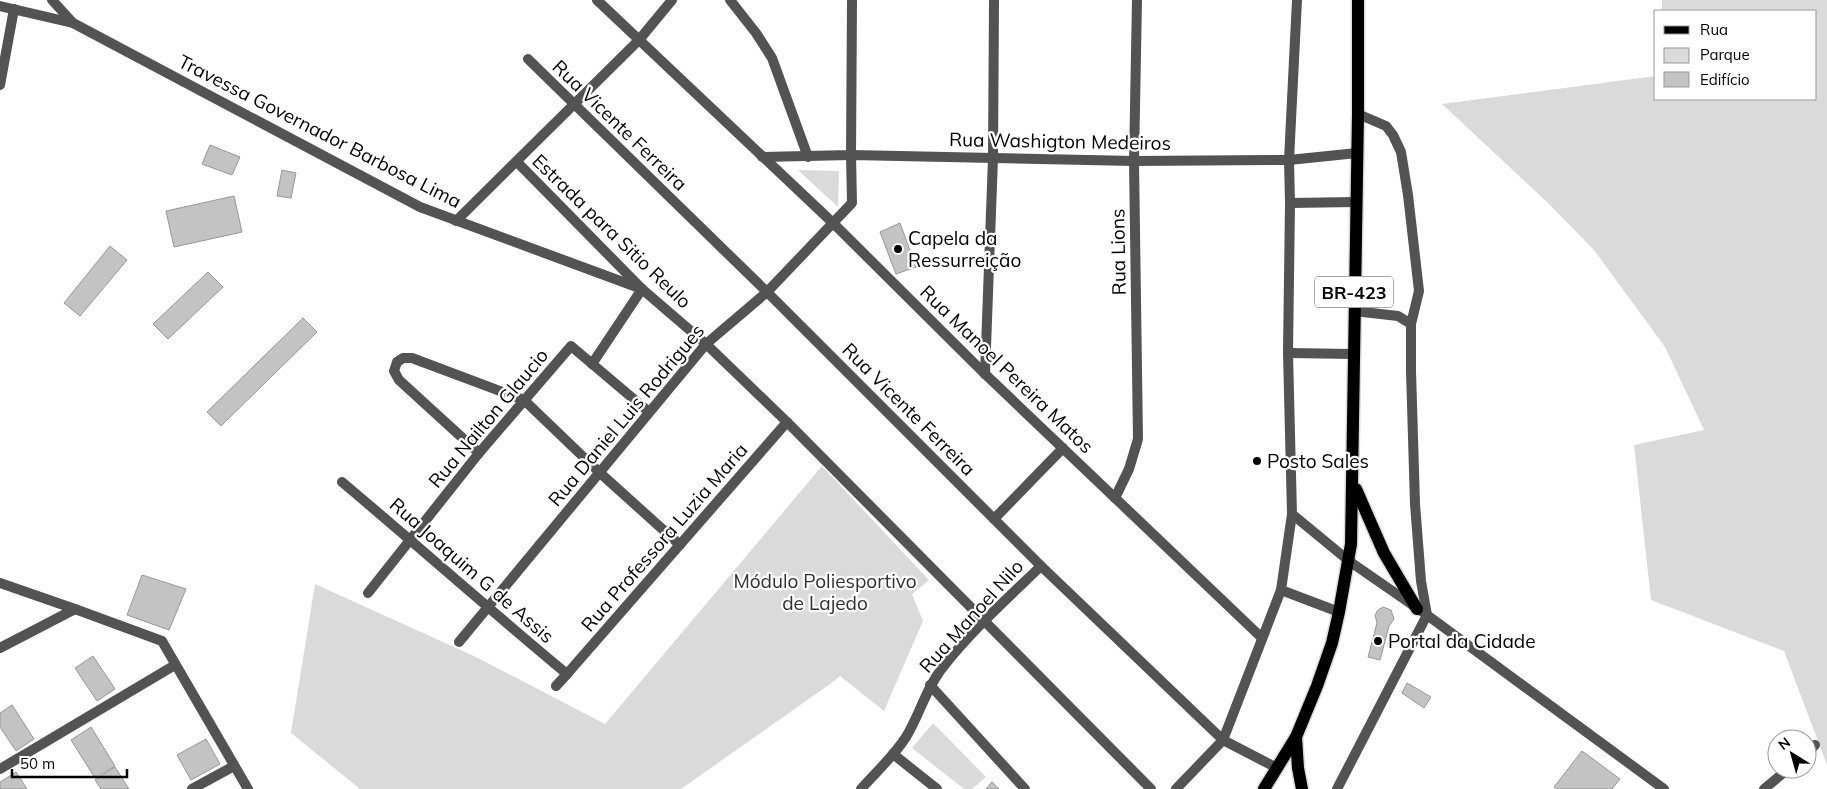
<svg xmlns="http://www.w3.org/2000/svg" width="1827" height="789" viewBox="0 0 1827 789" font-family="Mulish,sans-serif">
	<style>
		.green { fill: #dadada }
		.building { fill: #c3c3c3; stroke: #979797 }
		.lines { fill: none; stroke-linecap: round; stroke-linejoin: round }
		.primary-casing { stroke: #dbdbdb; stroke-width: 15 }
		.minor { stroke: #535353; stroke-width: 10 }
		.tertiary { stroke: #535353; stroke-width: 10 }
		.primary { stroke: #000; stroke-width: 12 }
		.poi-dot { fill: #000; stroke: #fff; stroke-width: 2 }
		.labels { text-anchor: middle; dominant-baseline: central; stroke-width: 4.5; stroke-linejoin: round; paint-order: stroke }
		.shield { fill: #fff; stroke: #4c4c4c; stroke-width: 1 }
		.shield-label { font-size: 18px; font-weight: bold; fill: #000 }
		.street-label { font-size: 19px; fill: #000; stroke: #fff }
		.poi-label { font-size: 19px; fill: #000; stroke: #fff; text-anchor: start }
		.park-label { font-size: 19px; fill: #313131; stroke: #fff }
	</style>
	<rect width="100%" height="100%" fill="#fff"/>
	<g class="green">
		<path d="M 1662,0 L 1827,0 L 1827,765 L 1784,651 L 1651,600 L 1634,445 L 1704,430 L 1665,347 L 1594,250 L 1548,203 L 1442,104 L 1656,76 L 1656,99 L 1816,99 L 1816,11 L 1662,11 Z"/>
		<path d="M 798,170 L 839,171 L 838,207 Z"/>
		<path d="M 822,466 L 929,580 L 912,594 L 923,621 L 884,711 L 840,676 L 830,684 L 681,789 L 360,789 L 291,733 L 315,584 L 476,657 L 605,724 Z"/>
		<path d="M 933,723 L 986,777 L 972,789 L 964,789 L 912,748 Z"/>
	</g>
	<g class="building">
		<path d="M 210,145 L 240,157 L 232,175 L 202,164 Z"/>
		<path d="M 282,170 L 296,173 L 291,198 L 277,196 Z"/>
		<path d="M 234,196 L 242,232 L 174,247 L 166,211 Z"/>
		<path d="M 900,223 L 916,267 L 896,274 L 880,232 Z"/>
		<path d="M 110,246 L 127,260 L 80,316 L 64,303 Z"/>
		<path d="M 208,272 L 223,287 L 168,339 L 153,324 Z"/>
		<path d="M 303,318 L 317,332 L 221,426 L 207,412 Z"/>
		<path d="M 142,575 L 186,589 L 169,630 L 127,615 Z"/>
		<path d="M 1383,607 L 1391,610 L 1394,619 L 1389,626 L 1380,660 L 1368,657 L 1377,623 L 1375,615 L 1378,610 Z"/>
		<path d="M 93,656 L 115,689 L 97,701 L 75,668 Z"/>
		<path d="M 1407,683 L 1431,697 L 1424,708 L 1402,693 Z"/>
		<path d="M 12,705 L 34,739 L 16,751 L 0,727 L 0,713 Z"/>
		<path d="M 91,727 L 115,766 L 95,778 L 71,740 Z"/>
		<path d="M 206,739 L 220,764 L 191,780 L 177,755 Z"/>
		<path d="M 1582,751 L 1620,779 L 1612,789 L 1557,789 L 1554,787 Z"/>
		<path d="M 115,767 L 129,789 L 101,789 L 95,780 Z"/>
		<path d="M 16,772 L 27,789 L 0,789 L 0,782 Z"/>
		<path d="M 992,782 L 999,789 L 986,789 Z"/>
	</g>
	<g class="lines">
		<g class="primary-casing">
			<g id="primary">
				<path d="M 1356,489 L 1384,553 L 1417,609"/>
				<path d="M 1296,737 L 1298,768 L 1302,789"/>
				<path d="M 1264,789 L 1296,737 L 1317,686 L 1332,643 L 1339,612 L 1351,544 L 1358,114 L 1358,0"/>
			</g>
		</g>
		<g class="minor">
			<path d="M 597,0 L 833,223 L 985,374 L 1262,638"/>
			<path d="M 730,0 L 756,33 L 772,58 L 808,157"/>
			<path d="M 0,6 L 73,23"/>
			<path d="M 528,59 L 767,292 L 1041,566 L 1223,740 L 1277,768"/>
			<path d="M 0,85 L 14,9"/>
			<path d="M 762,157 L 851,155 L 852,0"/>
			<path d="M 517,162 L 642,289 L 592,364"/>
			<path d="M 1290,203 L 1356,202"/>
			<path d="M 456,221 L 639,40 L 672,0"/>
			<path d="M 1354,311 L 1398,316 L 1411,324"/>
			<path d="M 1288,353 L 1353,354"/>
			<path d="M 985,374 L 993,158 L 994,0"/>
			<path d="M 479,453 L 399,380 L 394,371 L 397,362 L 403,358 L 412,358 L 524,400 L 599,472 L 680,545"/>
			<path d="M 342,482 C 417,545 491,611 567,674 L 556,686"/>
			<path d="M 1115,498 L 1129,469 L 1138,439 L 1134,161 L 1137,0"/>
			<path d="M 1292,514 L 1349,561"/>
			<path d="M 994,519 L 1063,448"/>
			<path d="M 0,583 L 75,609 L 162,641 L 248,789"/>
			<path d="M 1281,590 L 1339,612"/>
			<path d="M 368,593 L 479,453 L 571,346 L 649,412"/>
			<path d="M 459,642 L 706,344 L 787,422 L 1151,789"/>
			<path d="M 0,648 L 75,609"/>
			<path d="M 567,674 L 787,422"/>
			<path d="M 930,685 L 1025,789"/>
			<path d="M 1807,753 L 1815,745"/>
			<path d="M 893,754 L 937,789"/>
			<path d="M 0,769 L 175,665"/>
			<path d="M 192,789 L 234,766"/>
			<path d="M 861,789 C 876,772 894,756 906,737 C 920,714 926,688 943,667 C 972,630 1008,598 1041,566"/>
			<path d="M 1176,789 L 1223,740 L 1281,590 L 1292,514 L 1288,353 L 1290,203 L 1289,160 L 1297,0"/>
			<path d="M 1337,789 L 1427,615 L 1421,581 L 1415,504 L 1411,371 L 1411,324 L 1419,291 L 1408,195 L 1401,152 L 1393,135 L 1386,126 L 1358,114"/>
			<path d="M 1764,789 L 1788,769"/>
		</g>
		<g class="tertiary">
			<path d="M 52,0 L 73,23 L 420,207 L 642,289 L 706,344 L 767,292 L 852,203 L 851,155 L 1134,161 L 1289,160 L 1357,153"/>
			<path d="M 1349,561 L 1427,615 L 1664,789"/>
		</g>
		<use href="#primary" class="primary"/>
	</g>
	<g class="poi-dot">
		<circle cx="898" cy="249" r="5"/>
		<circle cx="1257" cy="461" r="5"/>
		<circle cx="1378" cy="641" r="5"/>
	</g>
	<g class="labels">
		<rect class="shield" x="1315" y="276.5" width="78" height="31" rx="4"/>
		<g class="shield-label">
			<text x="1354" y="292">BR-423</text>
		</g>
		<g class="street-label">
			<text transform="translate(620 125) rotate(44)">Rua Vicente Ferreira</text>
			<text transform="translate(320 131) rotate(27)">Travessa Governador Barbosa Lima</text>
			<text transform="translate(1060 141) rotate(1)">Rua Washigton Medeiros</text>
			<text transform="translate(612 231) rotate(44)">Estrada para Sitio Reulo</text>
			<text transform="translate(1118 252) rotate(-91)">Rua Lions</text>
			<text transform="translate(1007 369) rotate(44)">Rua Manoel Pereira Matos</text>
			<text transform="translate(909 409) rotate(45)">Rua Vicente Ferreira</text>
			<text transform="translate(626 415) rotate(-50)">Rua Daniel Luis Rodrigues</text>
			<text transform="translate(488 418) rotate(-50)">Rua Nailton Glaucio</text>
			<text transform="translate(664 537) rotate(-49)">Rua Professora Luzia Maria</text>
			<text transform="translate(472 570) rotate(41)">Rua Joaquim G de Assis</text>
			<text transform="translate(971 616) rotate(-48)">Rua Manoel Nilo</text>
		</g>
		<g class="poi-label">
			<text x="908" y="238">Capela da<tspan x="908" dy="22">Ressurreição</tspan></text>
			<text x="1267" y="461">Posto Sales</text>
			<text x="1388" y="641">Portal da Cidade</text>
		</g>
		<g class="park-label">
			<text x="825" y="581">Módulo Poliesportivo<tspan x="825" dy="22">de Lajedo</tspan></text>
		</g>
	</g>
	<rect x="1654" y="10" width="162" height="90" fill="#ffffff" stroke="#999999"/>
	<rect x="1664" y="26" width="25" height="8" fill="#000000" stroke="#999999"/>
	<text x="1700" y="35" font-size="15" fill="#000000">Rua</text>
	<rect x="1664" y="48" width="25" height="15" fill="#dadada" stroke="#999999"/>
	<text x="1700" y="60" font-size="15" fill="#000000">Parque</text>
	<rect x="1664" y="72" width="25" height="15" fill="#c3c3c3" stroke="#999999"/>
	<text x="1700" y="85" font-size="15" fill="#000000">Edifício</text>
	<g transform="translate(1792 754) rotate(323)"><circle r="24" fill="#ffffff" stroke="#999999"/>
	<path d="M0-4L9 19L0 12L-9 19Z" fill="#000000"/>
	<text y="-8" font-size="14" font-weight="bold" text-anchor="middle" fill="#000000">N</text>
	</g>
	<path d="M12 769v8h115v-8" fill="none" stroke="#000000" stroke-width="2.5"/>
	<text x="20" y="769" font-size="15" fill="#000000" stroke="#ffffff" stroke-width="4" paint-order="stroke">50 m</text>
</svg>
